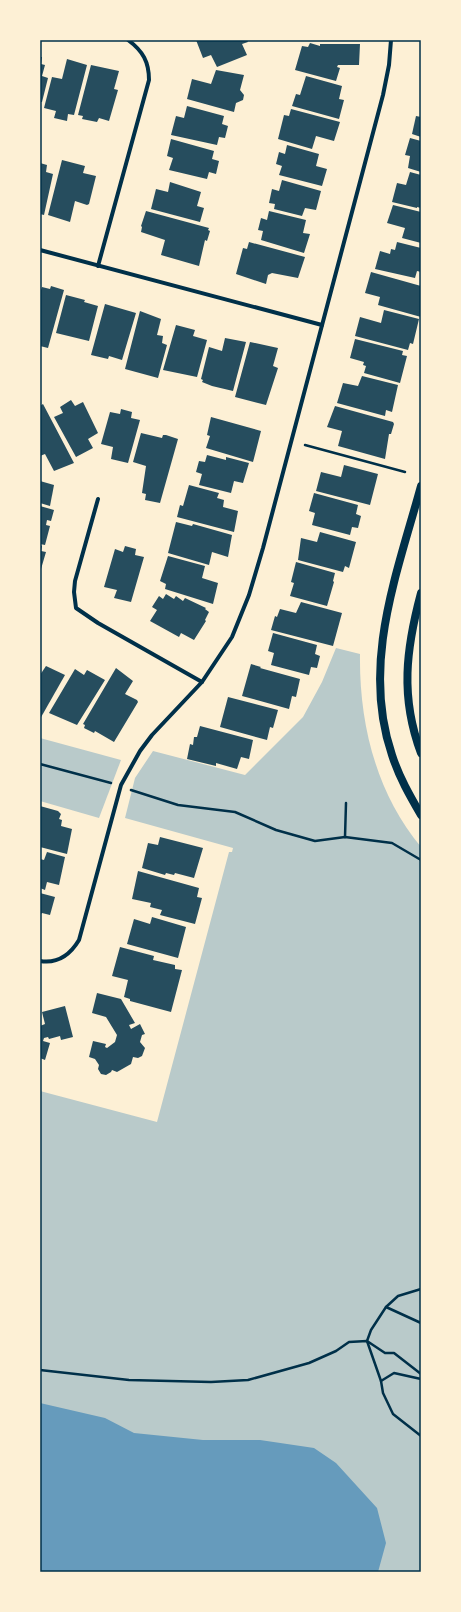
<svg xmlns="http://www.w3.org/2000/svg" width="461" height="1612" viewBox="0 0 461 1612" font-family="'Source Sans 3',sans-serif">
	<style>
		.green { fill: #b9caca }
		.water { fill: #669bbc }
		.building { fill: #264d5e }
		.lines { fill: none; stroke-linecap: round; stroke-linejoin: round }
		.path { stroke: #003049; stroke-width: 2.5 }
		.minor { stroke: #003049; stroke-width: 4 }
		.secondary { stroke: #003049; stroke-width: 8 }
		.neatline { fill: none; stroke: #003049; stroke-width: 1.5 }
	</style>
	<rect width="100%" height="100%" fill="#fdf0d5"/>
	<g class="green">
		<path d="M 336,648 L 360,654 C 359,723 376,793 421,847 L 421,1572 L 40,1572 L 40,1091 L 157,1122 L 229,852 L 232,852 L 233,848 L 125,818 L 135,778 L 153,751 L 245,775 L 303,717 L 322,682 Z"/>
		<path d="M 40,738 L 121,760 L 99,818 L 40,801 Z"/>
	</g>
	<path class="water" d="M 40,1403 L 105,1418 L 134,1433 L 203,1440 L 260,1440 L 314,1448 L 336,1463 L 377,1508 L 386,1543 L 378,1572 L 40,1572 Z"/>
	<g class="building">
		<path d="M 196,40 L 247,40 L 248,42 L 242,44 L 247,55 L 217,67 L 211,55 L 203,58 Z"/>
		<path d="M 310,43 L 320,46 L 320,44 L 360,44 L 359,65 L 338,65 L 337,67 L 340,68 L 336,81 L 295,70 L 302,46 L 308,47 Z"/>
		<path d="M 40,57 L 42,57 L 41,64 L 45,65 L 42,76 L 48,78 L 42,102 L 40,102 Z"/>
		<path d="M 67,59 L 87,65 L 74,115 L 68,114 L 67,121 L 54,118 L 56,111 L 44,108 L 52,77 L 62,79 Z"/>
		<path d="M 91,65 L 119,71 L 114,89 L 118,90 L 109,121 L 99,118 L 97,122 L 82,119 L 83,116 L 78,115 Z"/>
		<path d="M 216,70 L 244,75 L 240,90 L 244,95 L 243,100 L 236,103 L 234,112 L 187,99 L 192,79 L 211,84 Z"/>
		<path d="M 306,76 L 342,86 L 339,99 L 344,100 L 339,119 L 292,106 L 296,94 L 300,95 Z"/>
		<path d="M 187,106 L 224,116 L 222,124 L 228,126 L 225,138 L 219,137 L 217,145 L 171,135 L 176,116 L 184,118 Z"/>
		<path d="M 291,109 L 340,122 L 334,141 L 316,136 L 312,149 L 278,139 L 284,115 L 289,116 Z"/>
		<path d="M 416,116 L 421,117 L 421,137 L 412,134 Z"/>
		<path d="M 410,138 L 421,141 L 421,172 L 408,168 L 410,156 L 405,155 Z"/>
		<path d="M 171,139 L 214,151 L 212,159 L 219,161 L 216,174 L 209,172 L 207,179 L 169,170 L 173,158 L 167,156 Z"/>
		<path d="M 287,145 L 319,154 L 316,166 L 327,169 L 322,186 L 279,175 L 282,166 L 276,164 L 279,152 L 285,154 Z"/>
		<path d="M 62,160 L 85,166 L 83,173 L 96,176 L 89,204 L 87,205 L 75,201 L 70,222 L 48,215 Z"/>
		<path d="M 40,163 L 47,165 L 46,172 L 53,174 L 44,215 L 40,214 Z"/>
		<path d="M 410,172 L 421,175 L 421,208 L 417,207 L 417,208 L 392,202 L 397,183 L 406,185 Z"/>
		<path d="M 282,180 L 321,191 L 316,210 L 305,208 L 302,216 L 274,209 L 275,204 L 269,203 L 272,189 L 279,191 Z"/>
		<path d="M 170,182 L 201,192 L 197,206 L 204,208 L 200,222 L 151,209 L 156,189 L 168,192 Z"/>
		<path d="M 393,205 L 421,212 L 421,243 L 402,238 L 405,228 L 387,223 Z"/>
		<path d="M 146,211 L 209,228 L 208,230 L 210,231 L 207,241 L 205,240 L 199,266 L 161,255 L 165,240 L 141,232 L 142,227 L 141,226 Z"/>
		<path d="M 269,211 L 306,220 L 303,233 L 310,234 L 304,253 L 261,240 L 263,231 L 258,230 L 261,218 L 267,220 Z"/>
		<path d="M 249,242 L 305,257 L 298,278 L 272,273 L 268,275 L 266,284 L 236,274 L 243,248 L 247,249 Z"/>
		<path d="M 397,242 L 421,248 L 421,272 L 417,271 L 415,278 L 375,269 L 380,251 L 390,254 L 391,249 L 395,250 Z"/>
		<path d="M 371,272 L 421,286 L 421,317 L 378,305 L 380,297 L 365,293 Z"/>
		<path d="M 51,286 L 64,290 L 48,348 L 40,346 L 40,293 L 42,287 L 50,289 Z"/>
		<path d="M 66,295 L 85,300 L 84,302 L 98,306 L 89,341 L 56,333 Z"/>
		<path d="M 105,304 L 136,313 L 122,360 L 109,356 L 108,359 L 91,355 Z"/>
		<path d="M 384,310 L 419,319 L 413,344 L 410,343 L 408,350 L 355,336 L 360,317 L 381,323 Z"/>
		<path d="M 140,311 L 161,319 L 157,335 L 163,336 L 162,343 L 167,345 L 158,378 L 125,369 Z"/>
		<path d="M 176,325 L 195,330 L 193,336 L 207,340 L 197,377 L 163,370 Z"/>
		<path d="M 225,338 L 246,342 L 233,391 L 212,386 L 202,382 L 203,380 L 201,379 L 209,347 L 222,351 Z"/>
		<path d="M 355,339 L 403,351 L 402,355 L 407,356 L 400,383 L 364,373 L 366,366 L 363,365 L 364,362 L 350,358 Z"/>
		<path d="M 250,342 L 278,348 L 273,366 L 278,368 L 266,405 L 235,397 Z"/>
		<path d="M 362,376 L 398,385 L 392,412 L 386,410 L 385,416 L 337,403 L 343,383 L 358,386 Z"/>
		<path d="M 71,400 L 75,406 L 83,402 L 98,433 L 88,439 L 93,448 L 76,457 L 54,417 L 63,413 L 60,407 Z"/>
		<path d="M 43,404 L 74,463 L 54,471 L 45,454 L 40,456 L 40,406 Z"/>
		<path d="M 335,406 L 393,422 L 394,424 L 391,434 L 389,434 L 385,459 L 338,446 L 342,431 L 327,427 Z"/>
		<path d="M 121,409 L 132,412 L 131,418 L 140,420 L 128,463 L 111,459 L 113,447 L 101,444 L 110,412 L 120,414 Z"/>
		<path d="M 211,417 L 261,431 L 253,462 L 206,448 L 210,436 L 207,435 Z"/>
		<path d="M 141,433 L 162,438 L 163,435 L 166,435 L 178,439 L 160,503 L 145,500 L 146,494 L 142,493 L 146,466 L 133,462 Z"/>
		<path d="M 207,455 L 226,460 L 226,457 L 249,463 L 243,483 L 234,481 L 231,493 L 199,485 L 202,474 L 196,472 L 199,461 L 205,462 Z"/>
		<path d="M 344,465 L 378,474 L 370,505 L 316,491 L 321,472 L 341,477 Z"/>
		<path d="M 40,481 L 54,485 L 50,506 L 40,503 Z"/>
		<path d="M 189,485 L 219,493 L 217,498 L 224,500 L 223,507 L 238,511 L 234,532 L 177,517 L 180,505 L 183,506 Z"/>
		<path d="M 314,493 L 358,505 L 356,514 L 361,516 L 358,528 L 352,527 L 350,535 L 312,525 L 315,513 L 309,511 Z"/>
		<path d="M 40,506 L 54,510 L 51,521 L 47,520 L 46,525 L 50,526 L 45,545 L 40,544 Z"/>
		<path d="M 176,522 L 192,526 L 193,524 L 232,535 L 228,557 L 212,552 L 209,565 L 168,553 Z"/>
		<path d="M 320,532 L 356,542 L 349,568 L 345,566 L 343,572 L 298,560 L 301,538 L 317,542 Z"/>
		<path d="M 40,545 L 42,546 L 41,551 L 46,552 L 41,569 L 40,569 Z"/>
		<path d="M 125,546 L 136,549 L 135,555 L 144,557 L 131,602 L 114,598 L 117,590 L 104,587 L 115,549 L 123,552 Z"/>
		<path d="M 168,556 L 205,566 L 202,578 L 218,583 L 213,604 L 165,589 L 166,584 L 160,581 Z"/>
		<path d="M 296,562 L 335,573 L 333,581 L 334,582 L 327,606 L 290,596 L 294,583 L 291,582 Z"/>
		<path d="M 166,594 L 174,599 L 176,596 L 183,601 L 185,598 L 206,608 L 205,609 L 209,612 L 205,620 L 206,621 L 194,640 L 181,633 L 179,637 L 150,621 L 157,610 L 152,607 L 159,596 L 163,599 Z"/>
		<path d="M 301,602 L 342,613 L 333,646 L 271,630 L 275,616 L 277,617 L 280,609 L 296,613 Z"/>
		<path d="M 273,633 L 317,645 L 315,654 L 320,656 L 317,668 L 311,667 L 309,675 L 271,665 L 274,653 L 268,651 Z"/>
		<path d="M 251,664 L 261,667 L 260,668 L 300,679 L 296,697 L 292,696 L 289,709 L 242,696 Z"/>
		<path d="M 46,666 L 65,675 L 40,719 L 40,675 Z"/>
		<path d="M 116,668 L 133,681 L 125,694 L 137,700 L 138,702 L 114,742 L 95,731 L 94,733 L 84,728 L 85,725 L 83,724 Z"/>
		<path d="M 75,669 L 84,675 L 87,670 L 105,680 L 77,725 L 49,713 Z"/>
		<path d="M 228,697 L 278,710 L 273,728 L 270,727 L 267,740 L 220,727 Z"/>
		<path d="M 200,726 L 253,740 L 249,759 L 241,757 L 237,769 L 216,763 L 216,766 L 187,759 L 190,744 L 193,745 L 194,737 L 197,737 Z"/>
		<path d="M 40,806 L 58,811 L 61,814 L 59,819 L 62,820 L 61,826 L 72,829 L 67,854 L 40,847 Z"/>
		<path d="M 160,837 L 203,848 L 194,878 L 175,873 L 174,875 L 166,873 L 165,875 L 142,868 L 148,843 L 158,845 Z"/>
		<path d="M 47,852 L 65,857 L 59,885 L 47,882 L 45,890 L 40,888 L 40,859 L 44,860 Z"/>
		<path d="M 138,871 L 199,888 L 197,897 L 202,898 L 195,924 L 160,915 L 162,910 L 150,907 L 151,903 L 132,899 Z"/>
		<path d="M 40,893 L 55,897 L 50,915 L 42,913 L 40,915 Z"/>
		<path d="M 152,917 L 186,927 L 178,958 L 127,944 L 134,919 L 150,924 Z"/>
		<path d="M 120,947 L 154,956 L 153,960 L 175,965 L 175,969 L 182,970 L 171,1012 L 130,1001 L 130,999 L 124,997 L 128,980 L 112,976 Z"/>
		<path d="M 97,993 L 121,999 L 135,1023 L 129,1025 L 131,1029 L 140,1024 L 145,1034 L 142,1035 L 140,1042 L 145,1048 L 142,1056 L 138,1058 L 133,1057 L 131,1064 L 117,1072 L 112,1070 L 111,1072 L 106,1075 L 101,1074 L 98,1069 L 99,1065 L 95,1059 L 89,1057 L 93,1041 L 106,1044 L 105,1047 L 107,1048 L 115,1042 L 117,1035 L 106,1017 L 92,1013 Z"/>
		<path d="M 65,1006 L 73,1037 L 61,1040 L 60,1036 L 49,1039 L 48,1037 L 44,1038 L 43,1041 L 50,1043 L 45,1060 L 40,1058 L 40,1026 L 45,1024 L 42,1012 Z"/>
	</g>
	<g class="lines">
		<g class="path">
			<path d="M 305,445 L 405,472"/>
			<path d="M 40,764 L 111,783"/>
			<path d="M 131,790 L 178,805 L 235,812 L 276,830 L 315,841 L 345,837 L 392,843 L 421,860"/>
			<path d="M 345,837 L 346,803"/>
			<path d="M 421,1289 L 398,1296 L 386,1307 L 371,1330 L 367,1341 L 381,1381 L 383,1393 L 393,1414 L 421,1436"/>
			<path d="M 386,1307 L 421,1323"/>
			<path d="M 40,1370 L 129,1380 L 211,1382 L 248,1380 L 309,1363 L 336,1351 L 349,1342 L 367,1341 L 385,1353 L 394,1353 L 421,1374"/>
			<path d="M 381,1381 L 394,1373 L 421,1379"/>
		</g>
		<g class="minor">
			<path d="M 40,250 L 322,325"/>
			<path d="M 98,266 L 149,80 C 149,62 143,51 128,40"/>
			<path d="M 98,499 L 75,581 L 74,592 L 76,608 L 98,623 L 202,682"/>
			<path d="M 40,961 C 58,964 70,955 79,940 L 121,785 L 140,751 L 152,735 L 202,682 L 232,637 L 249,595 L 263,548 L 383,95 L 389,65 L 391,40"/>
		</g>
		<g class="secondary">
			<path d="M 421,486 C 397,574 361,664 392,755 C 399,777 410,796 421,815"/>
			<path d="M 421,593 C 406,649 400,697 421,753"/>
		</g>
	</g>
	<rect width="461" height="1612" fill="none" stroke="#fdf0d5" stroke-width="82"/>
	<rect x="41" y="41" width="379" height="1530" class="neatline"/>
</svg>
